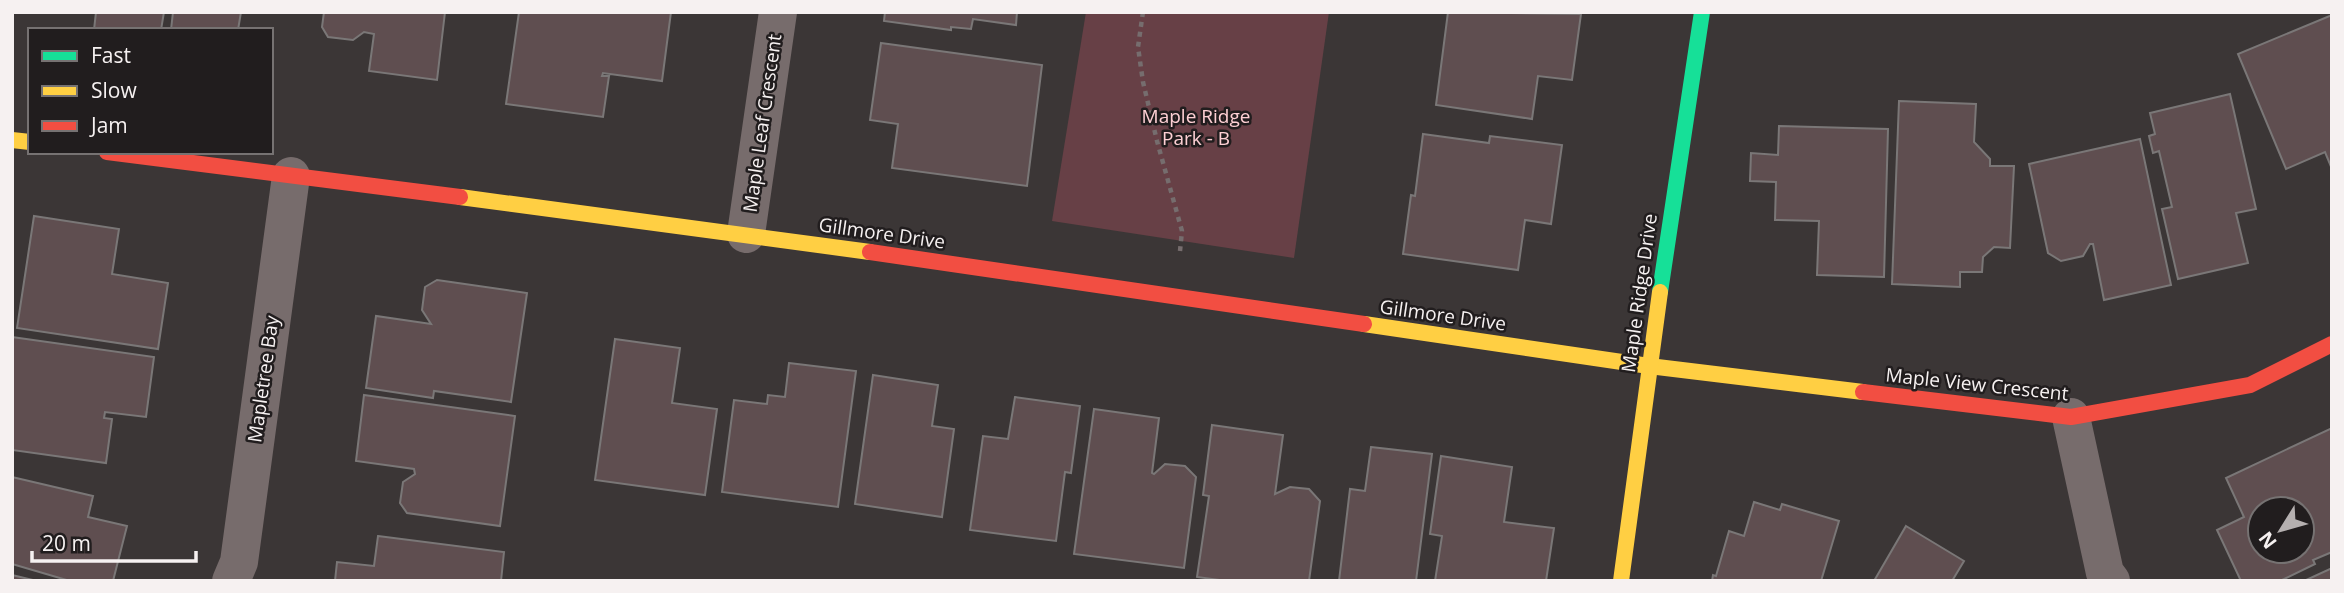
<svg xmlns="http://www.w3.org/2000/svg" width="2344" height="593" viewBox="0 0 2344 593" font-family="'Open Sans',sans-serif">
	<style>
		.green { fill: #674046 }
		.building { fill: #5f4e50; stroke: #7a7777; stroke-width: 2; fill-rule: evenodd }
		.lines { fill: none; stroke-linecap: round; stroke-linejoin: round }
		.path { stroke: #766d6e; stroke-width: 4.5; stroke-dasharray: 5 5; stroke-linecap: butt }
		.street { stroke: #776c6c; stroke-width: 38 }
		.fast { stroke: #16e098; stroke-width: 16 }
		.slow { stroke: #ffcf43; stroke-width: 16 }
		.jam { stroke: #f24e42; stroke-width: 16 }
		.labels { text-anchor: middle; dominant-baseline: central; stroke-width: 5; stroke-linejoin: round; paint-order: stroke }
		.park-label { font-size: 19px; fill: #fed0d4; stroke: #211d1e }
		.street-label { font-size: 19px; fill: #f6f1f1; stroke: #211d1e }
	</style>
	<rect width="100%" height="100%" fill="#3b3636"/>
	<path class="green" d="M 1086,12 L 1329,12 L 1294,258 L 1052,221 Z"/>
	<g class="building">
		<path d="M 96,12 L 164,12 L 161,30 L 94,30 Z"/>
		<path d="M 173,12 L 241,12 L 238,30 L 171,30 Z"/>
		<path d="M 324,12 L 445,12 L 437,80 L 369,71 L 374,34 L 364,32 L 353,40 L 328,37 L 322,27 Z"/>
		<path d="M 519,12 L 671,12 L 662,81 L 603,73 L 602,76 L 609,76 L 603,117 L 506,104 Z"/>
		<path d="M 885,12 L 1017,12 L 1016,25 L 973,19 L 971,29 L 951,27 L 951,30 L 884,21 Z"/>
		<path d="M 1448,12 L 1581,14 L 1572,80 L 1538,76 L 1532,119 L 1436,105 Z"/>
		<path d="M 2332,15 L 2332,169 L 2325,152 L 2286,169 L 2238,54 Z"/>
		<path d="M 881,43 L 1042,65 L 1027,186 L 892,168 L 898,124 L 870,120 Z"/>
		<path d="M 2230,94 L 2256,209 L 2236,213 L 2248,263 L 2178,279 L 2162,209 L 2172,207 L 2159,151 L 2153,153 L 2149,136 L 2155,134 L 2150,113 Z"/>
		<path d="M 1899,101 L 1976,104 L 1974,142 L 1990,159 L 1990,166 L 2014,166 L 2010,248 L 1994,247 L 1983,257 L 1982,272 L 1960,272 L 1960,287 L 1892,284 Z"/>
		<path d="M 1779,126 L 1888,129 L 1884,277 L 1817,275 L 1819,221 L 1775,220 L 1776,182 L 1750,181 L 1751,153 L 1778,155 Z"/>
		<path d="M 1423,134 L 1489,143 L 1490,136 L 1562,145 L 1551,224 L 1525,220 L 1518,270 L 1403,254 L 1411,195 L 1415,196 Z"/>
		<path d="M 2140,139 L 2171,285 L 2104,300 L 2093,244 L 2090,244 L 2083,256 L 2061,261 L 2048,253 L 2029,164 Z"/>
		<path d="M 34,216 L 119,229 L 112,274 L 168,283 L 158,349 L 17,328 Z"/>
		<path d="M 437,280 L 527,293 L 511,402 L 434,391 L 433,398 L 366,388 L 376,316 L 431,324 L 422,310 L 425,287 Z"/>
		<path d="M 12,337 L 154,357 L 146,417 L 105,412 L 104,418 L 112,419 L 106,463 L 12,450 Z"/>
		<path d="M 615,339 L 680,348 L 672,403 L 717,409 L 705,495 L 595,480 Z"/>
		<path d="M 789,363 L 856,371 L 838,507 L 722,492 L 734,400 L 767,404 L 768,395 L 785,397 Z"/>
		<path d="M 873,375 L 938,385 L 932,426 L 954,429 L 942,517 L 855,504 Z"/>
		<path d="M 364,395 L 515,416 L 500,526 L 407,513 L 400,503 L 403,482 L 415,474 L 414,469 L 356,461 Z"/>
		<path d="M 1015,397 L 1080,406 L 1071,473 L 1065,472 L 1056,541 L 970,530 L 983,436 L 1008,439 Z"/>
		<path d="M 1094,409 L 1159,418 L 1152,473 L 1154,474 L 1165,464 L 1185,466 L 1196,477 L 1184,568 L 1074,554 Z"/>
		<path d="M 1212,425 L 1283,435 L 1275,494 L 1290,487 L 1309,489 L 1320,501 L 1309,581 L 1227,581 L 1197,577 L 1209,496 L 1203,495 Z"/>
		<path d="M 2332,428 L 2332,552 L 2313,560 L 2315,564 L 2280,581 L 2241,581 L 2217,530 L 2244,517 L 2226,478 ZM 2260,509 L 2302,509 L 2302,551 L 2260,551 Z"/>
		<path d="M 1371,447 L 1432,454 L 1416,581 L 1339,581 L 1350,489 L 1365,491 Z"/>
		<path d="M 1441,456 L 1512,467 L 1504,522 L 1554,528 L 1546,581 L 1435,581 L 1442,536 L 1430,534 Z"/>
		<path d="M 12,477 L 93,496 L 88,517 L 127,526 L 113,581 L 70,581 L 12,564 Z"/>
		<path d="M 1754,502 L 1780,510 L 1782,504 L 1839,521 L 1821,581 L 1712,581 L 1713,575 L 1716,576 L 1729,531 L 1744,536 Z"/>
		<path d="M 1906,526 L 1964,561 L 1952,581 L 1874,581 Z"/>
		<path d="M 378,536 L 504,552 L 501,581 L 335,581 L 337,562 L 374,566 Z"/>
		<path d="M 2332,568 L 2332,581 L 2304,581 Z"/>
		<path d="M 12,575 L 37,581 L 12,581 Z"/>
	</g>
	<g class="lines">
		<path class="path" d="M 1143,12 L 1138,47 L 1143,82 L 1157,141 L 1182,231 L 1180,251"/>
		<g class="street">
			<path d="M 746,234 L 778,12"/>
			<path d="M 2071,417 L 2105,573 L 2111,581"/>
			<path d="M 231,581 L 239,562 L 291,176"/>
		</g>
		<path class="fast" d="M 1660,292 L 1702,12"/>
		<g class="slow">
			<path d="M 12,140 L 30,142"/>
			<path d="M 460,197 L 870,252"/>
			<path d="M 1364,324 L 1649,366 L 1863,392"/>
			<path d="M 1621,581 L 1660,292"/>
		</g>
		<g class="jam">
			<path d="M 107,152 L 460,197"/>
			<path d="M 870,252 L 1364,324"/>
			<path d="M 1863,392 L 2071,417 L 2250,385 L 2332,344"/>
		</g>
	</g>
	<g class="labels">
		<g class="park-label">
			<text x="1196" y="116">Maple Ridge<tspan x="1196" dy="22">Park - B</tspan></text>
		</g>
		<g class="street-label">
			<text transform="translate(762 123) rotate(-82)">Maple Leaf Crescent</text>
			<text transform="translate(882 233) rotate(8)">Gillmore Drive</text>
			<text transform="translate(1639 293) rotate(-82)">Maple Ridge Drive</text>
			<text transform="translate(1443 315) rotate(8)">Gillmore Drive</text>
			<text transform="translate(263 379) rotate(-82)">Mapletree Bay</text>
			<text transform="translate(1977 384) rotate(6)">Maple View Crescent</text>
		</g>
	</g>
	<rect width="2344" height="593" fill="none" stroke="#f6f1f1" stroke-width="28"/>
	<rect x="28" y="28" width="245" height="126" fill="#211d1e" stroke="#767272" stroke-width="2"/>
	<rect x="42" y="51" width="35" height="10" fill="#16e098" stroke="#767272" stroke-width="2"/>
	<text x="91" y="63" font-size="21" fill="#f6f1f1">Fast</text>
	<rect x="42" y="86" width="35" height="10" fill="#ffcf43" stroke="#767272" stroke-width="2"/>
	<text x="91" y="98" font-size="21" fill="#f6f1f1">Slow</text>
	<rect x="42" y="121" width="35" height="10" fill="#f24e42" stroke="#767272" stroke-width="2"/>
	<text x="91" y="133" font-size="21" fill="#f6f1f1">Jam</text>
	<g transform="translate(2281 530) rotate(233)"><circle r="33" fill="#211d1e" stroke="#767272" stroke-width="2"/>
	<path d="M0-5L12 26L0 18L-12 26Z" fill="#b5b0b0"/>
	<text y="-10" font-size="19" font-weight="bold" text-anchor="middle" fill="#f6f1f1">N</text>
	</g>
	<path d="M32 551v10h164v-10" fill="none" stroke="#f6f1f1" stroke-width="3.5"/>
	<text x="42" y="551" font-size="21" fill="#f6f1f1" stroke="#211d1e" stroke-width="5" paint-order="stroke">20 m</text>
</svg>
